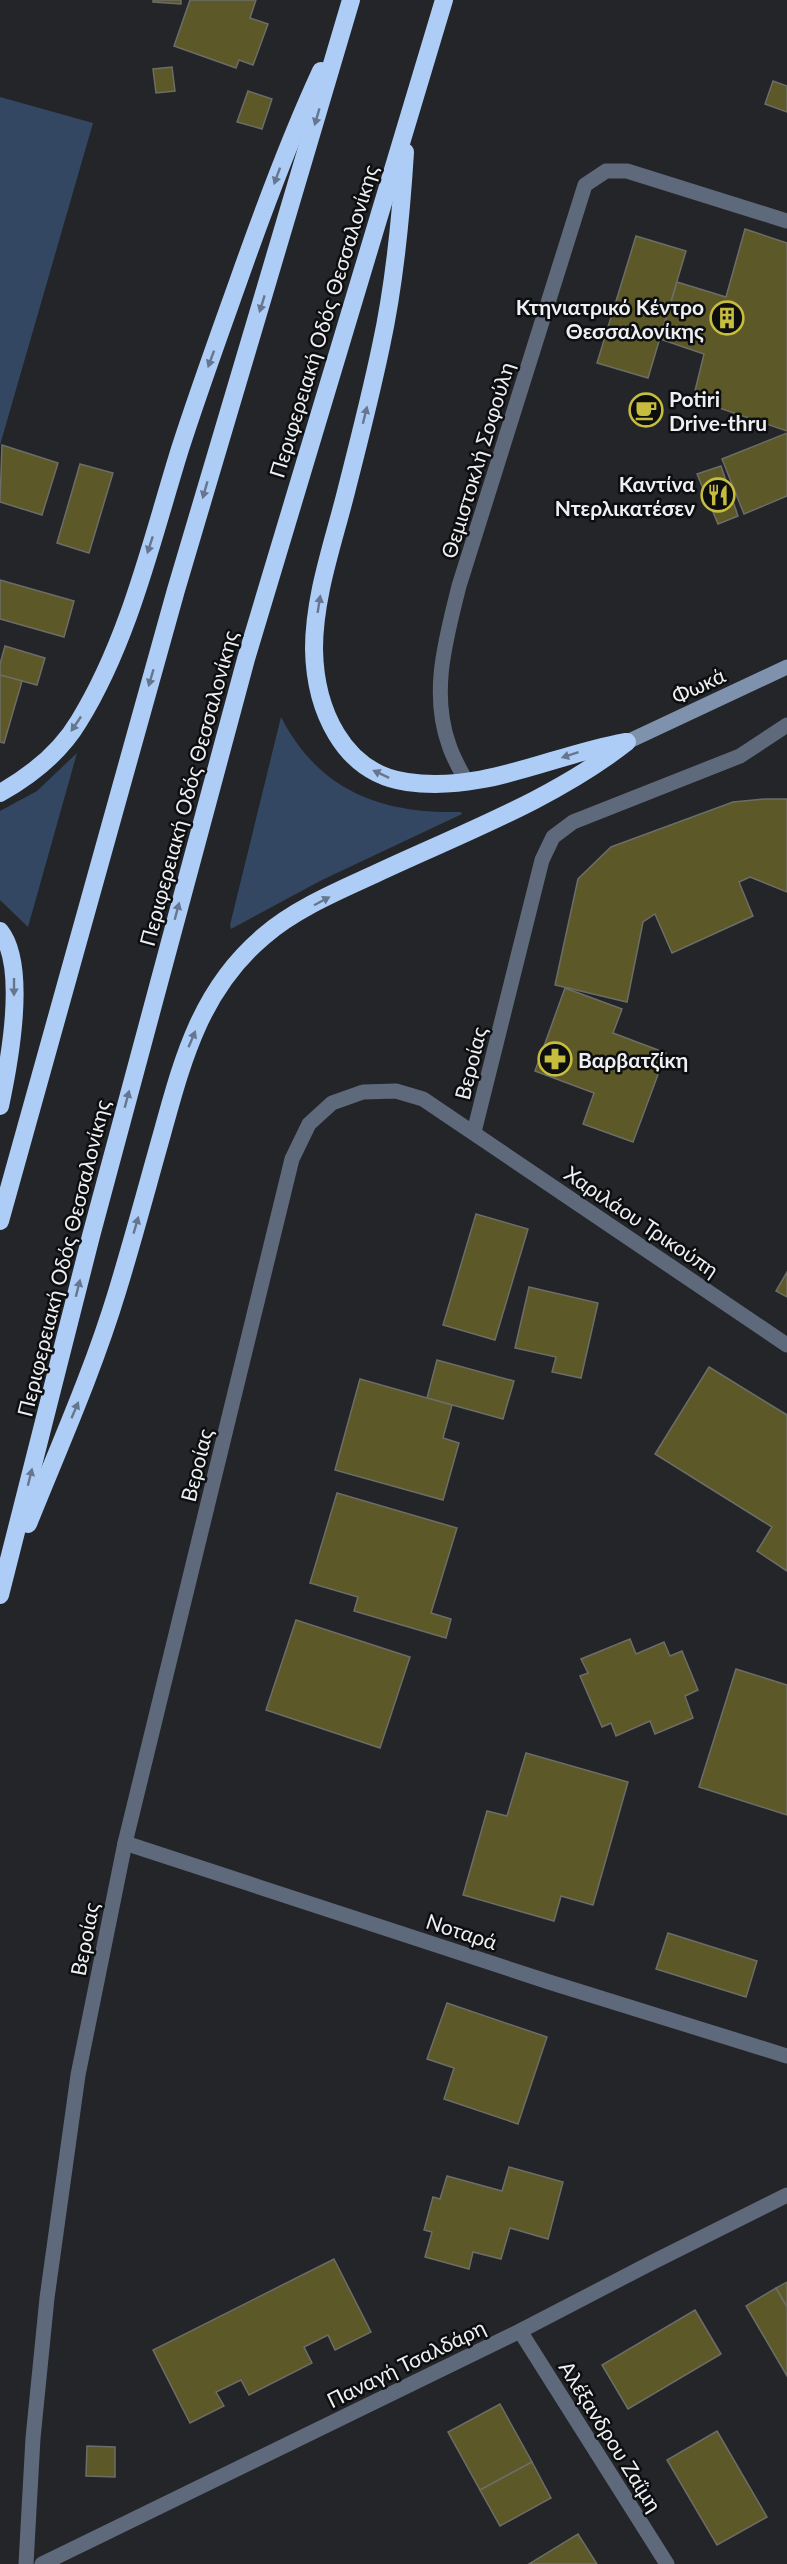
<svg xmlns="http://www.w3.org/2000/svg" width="787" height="2564" viewBox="0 0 787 2564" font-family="Lato,sans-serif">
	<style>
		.green { fill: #344762 }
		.building { fill: #5c5827; stroke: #6d6d68; stroke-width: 1.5 }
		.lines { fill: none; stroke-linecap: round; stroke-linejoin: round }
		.street { stroke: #5e6a7b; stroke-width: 15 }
		.secondary { stroke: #7e92ad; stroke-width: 15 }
		.highway { stroke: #adccf6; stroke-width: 18 }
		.oneway { fill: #65768e }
		.labels { text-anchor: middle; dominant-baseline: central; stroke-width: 5; stroke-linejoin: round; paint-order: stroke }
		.poi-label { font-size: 21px; font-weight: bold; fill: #eeeff2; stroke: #0d0e0f; text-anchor: end }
		.street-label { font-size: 21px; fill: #eeeff2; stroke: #0d0e0f }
	</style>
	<rect width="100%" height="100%" fill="#232528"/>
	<g class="green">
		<path d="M 0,97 L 93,123 L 0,445 Z"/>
		<path d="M 281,717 C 319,791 381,814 461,812 L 462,814 L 322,880 L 231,929 L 230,925 Z"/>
		<path d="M 77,753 L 28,927 L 0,900 L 0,811 L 37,791 Z"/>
	</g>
	<g class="building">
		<path d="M 153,0 L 181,0 L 181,4 L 153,2 Z"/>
		<path d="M 190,0 L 256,0 L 250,18 L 268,24 L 253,65 L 239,60 L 236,68 L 174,46 Z"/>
		<path d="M 172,67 L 175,91 L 156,93 L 153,69 Z"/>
		<path d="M 773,81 L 787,86 L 787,112 L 765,104 Z"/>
		<path d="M 248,91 L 272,99 L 262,129 L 237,122 Z"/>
		<path d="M 745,229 L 787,243 L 787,431 L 693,399 L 704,354 L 660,339 L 677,282 L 726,297 Z"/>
		<path d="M 636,236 L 686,251 L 648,378 L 597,363 Z"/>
		<path d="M 787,433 L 787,496 L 744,514 L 722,459 Z"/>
		<path d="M 2,445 L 58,463 L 42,515 L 0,502 Z"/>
		<path d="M 80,464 L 113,473 L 89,553 L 57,543 Z"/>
		<path d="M 721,466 L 738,516 L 718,524 L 697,474 Z"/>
		<path d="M 0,580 L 74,601 L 64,637 L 0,619 Z"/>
		<path d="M 5,646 L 45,658 L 37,685 L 0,675 L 0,664 Z"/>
		<path d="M 0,675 L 22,681 L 4,743 L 0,742 Z"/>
		<path d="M 765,799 L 787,799 L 787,892 L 750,877 L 739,882 L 753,916 L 672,953 L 655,914 L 643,922 L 627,1002 L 555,985 L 578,879 L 611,847 L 733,802 Z"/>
		<path d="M 565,988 L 622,1009 L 613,1033 L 666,1053 L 633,1142 L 583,1124 L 594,1093 L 535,1071 Z"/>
		<path d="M 476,1214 L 528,1229 L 495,1340 L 443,1325 Z"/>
		<path d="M 787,1272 L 787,1297 L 776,1291 Z"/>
		<path d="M 529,1287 L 598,1303 L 581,1378 L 552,1372 L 556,1357 L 515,1348 Z"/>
		<path d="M 437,1360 L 514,1381 L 503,1419 L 427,1398 Z"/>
		<path d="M 709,1367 L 787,1415 L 787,1571 L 757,1551 L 772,1527 L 655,1454 Z"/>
		<path d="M 360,1379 L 452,1405 L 443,1438 L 459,1443 L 443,1500 L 335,1470 Z"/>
		<path d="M 337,1493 L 457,1528 L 431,1613 L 451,1619 L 446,1638 L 354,1611 L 358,1597 L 310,1583 Z"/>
		<path d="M 296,1620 L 410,1657 L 380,1748 L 266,1710 Z"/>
		<path d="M 630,1639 L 636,1654 L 664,1642 L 670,1656 L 682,1651 L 698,1690 L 685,1696 L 693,1718 L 655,1734 L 650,1721 L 616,1736 L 611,1723 L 602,1727 L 580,1676 L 588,1673 L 581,1659 Z"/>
		<path d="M 736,1669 L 787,1685 L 787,1815 L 699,1787 Z"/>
		<path d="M 526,1753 L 628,1782 L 593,1905 L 561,1896 L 554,1921 L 463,1895 L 487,1811 L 507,1816 Z"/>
		<path d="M 668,1933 L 757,1961 L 746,1997 L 656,1969 Z"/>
		<path d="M 447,2003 L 547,2037 L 518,2124 L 444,2099 L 454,2068 L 427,2059 Z"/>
		<path d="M 509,2167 L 563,2182 L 548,2239 L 510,2228 L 501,2259 L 473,2252 L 469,2269 L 425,2257 L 432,2232 L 424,2230 L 433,2197 L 440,2199 L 447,2176 L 502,2191 Z"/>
		<path d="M 334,2259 L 371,2332 L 335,2350 L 328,2335 L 304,2347 L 312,2363 L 249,2395 L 241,2380 L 216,2392 L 224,2406 L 190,2423 L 153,2350 Z"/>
		<path d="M 787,2282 L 787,2307 L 776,2288 Z"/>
		<path d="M 776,2288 L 787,2307 L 787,2376 L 746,2306 Z"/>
		<path d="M 695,2310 L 721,2354 L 628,2409 L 602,2365 Z"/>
		<path d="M 500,2404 L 532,2462 L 480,2490 L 448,2432 Z"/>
		<path d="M 717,2431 L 767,2517 L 717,2545 L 667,2460 Z"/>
		<path d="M 87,2446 L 115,2447 L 115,2477 L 86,2476 Z"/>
		<path d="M 532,2462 L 551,2498 L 500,2526 L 480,2490 Z"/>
		<path d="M 578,2534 L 597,2564 L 529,2564 Z"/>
	</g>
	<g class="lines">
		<g class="street">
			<path d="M 467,783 C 461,771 453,758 449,745 C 430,692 446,639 459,586 L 585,185 L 606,171 L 627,171 L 787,221"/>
			<path d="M 474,1132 L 542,860 L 553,837 L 573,822 L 740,756 L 787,725"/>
			<path d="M 125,1843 L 549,1982 L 787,2056"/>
			<path d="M 520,2331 L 667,2564"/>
			<path d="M 26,2564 L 33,2438 L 47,2298 L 78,2075 L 125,1843 L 292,1159 L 309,1124 L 332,1103 L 363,1092 L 396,1091 L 423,1099 L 787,1345"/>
			<path d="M 42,2564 L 520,2331 L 651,2263 L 787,2195"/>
		</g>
		<path class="secondary" d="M 627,742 L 787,667"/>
		<g class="highway">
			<path d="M 405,152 C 401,217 395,282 381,346 C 371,394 359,441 347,488 C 334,541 314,595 314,649 C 315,708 342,773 407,782 C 484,793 552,755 625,742"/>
			<path d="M 0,793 C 32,775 60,753 79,721 C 129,640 152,539 180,449 C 198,393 218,338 238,282 C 263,211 289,140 321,71"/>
			<path d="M 0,931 C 28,966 9,1064 0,1106"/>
			<path d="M 0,1221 L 176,590 L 351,0"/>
			<path d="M 28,1524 C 59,1447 93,1371 117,1292 C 133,1240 147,1187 162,1134 C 183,1058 201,989 264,936 C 295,909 338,891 375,874 C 460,834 553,800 627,742"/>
			<path d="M 0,1595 L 91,1236 L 246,659 L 444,0"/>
		</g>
	</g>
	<defs><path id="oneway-solid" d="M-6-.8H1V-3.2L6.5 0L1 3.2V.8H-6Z" transform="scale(1.5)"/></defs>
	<g class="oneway">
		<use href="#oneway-solid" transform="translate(317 117) rotate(106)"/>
		<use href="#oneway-solid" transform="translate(277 176) rotate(110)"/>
		<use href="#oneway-solid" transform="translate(262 304) rotate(107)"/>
		<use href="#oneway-solid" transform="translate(211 359) rotate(110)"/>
		<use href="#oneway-solid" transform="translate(365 415) rotate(-76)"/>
		<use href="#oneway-solid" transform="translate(205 490) rotate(106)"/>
		<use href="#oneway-solid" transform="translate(150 545) rotate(108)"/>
		<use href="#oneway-solid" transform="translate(319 604) rotate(-81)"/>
		<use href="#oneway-solid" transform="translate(151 678) rotate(106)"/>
		<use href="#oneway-solid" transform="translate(76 724) rotate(124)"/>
		<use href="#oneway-solid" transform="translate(570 755) rotate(162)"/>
		<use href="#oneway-solid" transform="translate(381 774) rotate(-155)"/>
		<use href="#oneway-solid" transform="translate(322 901) rotate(-28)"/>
		<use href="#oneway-solid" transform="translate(177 911) rotate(-75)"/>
		<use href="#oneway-solid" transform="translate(14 987) rotate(90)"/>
		<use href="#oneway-solid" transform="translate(192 1039) rotate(-67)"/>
		<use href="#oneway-solid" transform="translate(127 1099) rotate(-75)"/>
		<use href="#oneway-solid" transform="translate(136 1225) rotate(-74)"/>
		<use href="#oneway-solid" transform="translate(78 1288) rotate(-76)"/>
		<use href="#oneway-solid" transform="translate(75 1410) rotate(-67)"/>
		<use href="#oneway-solid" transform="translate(30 1477) rotate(-76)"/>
	</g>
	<defs>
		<g id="building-ring" transform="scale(1.725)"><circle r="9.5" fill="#0d0e0f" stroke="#c6bc3d" stroke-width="1.5"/><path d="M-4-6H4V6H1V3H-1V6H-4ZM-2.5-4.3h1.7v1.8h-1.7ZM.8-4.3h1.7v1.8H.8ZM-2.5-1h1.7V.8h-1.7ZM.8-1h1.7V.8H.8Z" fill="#c6bc3d"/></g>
		<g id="cafe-ring" transform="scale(1.725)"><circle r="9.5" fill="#0d0e0f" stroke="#c6bc3d" stroke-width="1.5"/><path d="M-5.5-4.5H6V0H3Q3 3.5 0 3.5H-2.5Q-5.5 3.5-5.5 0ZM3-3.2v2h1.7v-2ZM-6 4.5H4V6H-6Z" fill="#c6bc3d"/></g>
		<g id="restaurant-ring" transform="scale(1.725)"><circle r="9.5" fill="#0d0e0f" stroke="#c6bc3d" stroke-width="1.5"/><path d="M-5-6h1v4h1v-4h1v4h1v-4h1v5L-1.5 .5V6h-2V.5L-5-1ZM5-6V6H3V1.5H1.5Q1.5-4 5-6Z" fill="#c6bc3d"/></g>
		<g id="pharmacy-ring" transform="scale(1.725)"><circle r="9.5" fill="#0d0e0f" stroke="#c6bc3d" stroke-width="1.5"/><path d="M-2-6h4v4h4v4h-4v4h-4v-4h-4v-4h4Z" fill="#c6bc3d"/></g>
	</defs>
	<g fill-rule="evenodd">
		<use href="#building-ring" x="727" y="318"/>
		<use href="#cafe-ring" x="646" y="410"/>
		<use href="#restaurant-ring" x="718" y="495"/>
		<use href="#pharmacy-ring" x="555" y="1059"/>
	</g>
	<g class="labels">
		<g class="poi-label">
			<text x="704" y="306">Κτηνιατρικό Κέντρο<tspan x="704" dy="24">Θεσσαλονίκης</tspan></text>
			<text x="669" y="398" text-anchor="start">Potiri<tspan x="669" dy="24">Drive-thru</tspan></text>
			<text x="695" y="483">Καντίνα<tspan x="695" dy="24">Ντερλικατέσεν</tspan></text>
			<text x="578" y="1059" text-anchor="start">Βαρβατζίκη</text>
		</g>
		<g class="street-label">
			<text transform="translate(323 321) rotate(-73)">Περιφερειακή Οδός Θεσσαλονίκης</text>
			<text transform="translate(477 460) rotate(-73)">Θεμιστοκλή Σοφούλη</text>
			<text transform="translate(698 685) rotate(-25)">Φωκά</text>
			<text transform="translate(188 788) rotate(-75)">Περιφερειακή Οδός Θεσσαλονίκης</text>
			<text transform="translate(470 1063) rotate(-76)">Βεροίας</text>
			<text transform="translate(642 1221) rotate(34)">Χαριλάου Τρικούπη</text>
			<text transform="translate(63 1258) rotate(-76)">Περιφερειακή Οδός Θεσσαλονίκης</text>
			<text transform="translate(196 1465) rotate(-76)">Βεροίας</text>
			<text transform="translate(462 1931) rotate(18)">Νοταρά</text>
			<text transform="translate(84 1939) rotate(-79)">Βεροίας</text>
			<text transform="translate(406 2363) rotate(-26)">Παναγή Τσαλδάρη</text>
			<text transform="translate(611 2436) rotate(58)">Αλέξανδρου Ζαΐμη</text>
		</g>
	</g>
</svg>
